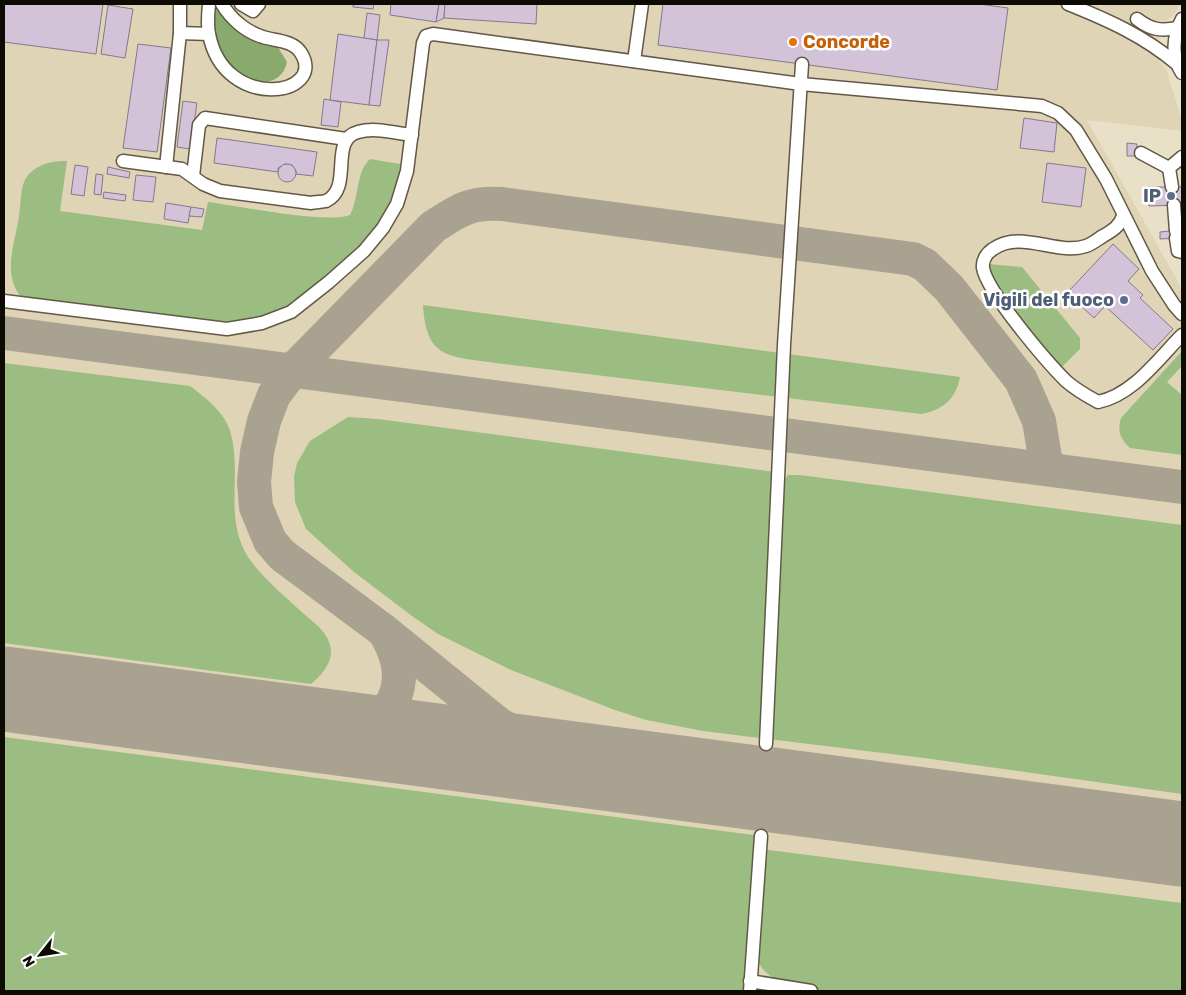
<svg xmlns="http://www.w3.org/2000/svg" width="1186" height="995" viewBox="0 0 1186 995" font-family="Rubik,sans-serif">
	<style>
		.built { fill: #e0d4b6 }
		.green { fill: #9bbd81 }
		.forest { fill: #88aa6d }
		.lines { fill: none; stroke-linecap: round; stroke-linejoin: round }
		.taxiway { stroke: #aaa290; stroke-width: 34 }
		.runway { stroke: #aaa290; stroke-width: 85 }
		.building { fill: #d3c3d8; stroke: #86788b }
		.minor-casing { stroke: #615945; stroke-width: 15 }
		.minor { stroke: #fff; stroke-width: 12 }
		.food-dot { fill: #e8710a; stroke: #fff; stroke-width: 2 }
		.service-dot { fill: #5c6f8a; stroke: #fff; stroke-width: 2 }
		.labels { text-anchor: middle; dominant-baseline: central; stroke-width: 5; stroke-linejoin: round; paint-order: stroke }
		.food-label { font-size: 18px; font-weight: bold; fill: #c56008; stroke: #fff; text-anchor: start }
		.service-label { font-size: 18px; font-weight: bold; fill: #4e5e75; stroke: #fff; text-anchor: end }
	</style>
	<rect width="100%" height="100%" fill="#e9e0c8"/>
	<path class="built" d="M 4,4 L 1181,4 L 1172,17 L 1162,22 L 1156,56 L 1166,69 L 1182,120 L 1182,131 L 1087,120 L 1182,289 L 1182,991 L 4,991 Z"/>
	<g class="green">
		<path d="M 370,159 L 406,165 L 396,205 L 370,242 L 290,310 L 225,328 L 25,301 C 0,278 15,244 19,216 C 21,205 20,187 26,178 C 34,165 52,160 67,161 L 60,211 L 202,230 L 208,202 C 239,206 326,224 350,215 C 359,198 356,171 370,159 Z"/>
		<path d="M 989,264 L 1022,267 L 1080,338 L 1080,349 L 1060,369 L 992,280 Z"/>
		<path d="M 423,305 L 960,377 C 956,399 943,410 921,414 L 495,363 C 450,356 426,360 423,305 Z"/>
		<path d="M 1182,351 L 1182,366 L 1167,382 L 1182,395 L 1182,455 L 1130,448 C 1120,439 1117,431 1121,418 Z"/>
		<path d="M 4,363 L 190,386 C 205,397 225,413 230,431 C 243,473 223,517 248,557 C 262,578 286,597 304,614 C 313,622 325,630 329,642 C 336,659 323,674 311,684 L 4,643 Z"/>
		<path d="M 348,417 L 378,419 L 775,472 L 770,736 L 773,735 L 774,728 L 783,483 L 788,475 L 800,475 L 1182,525 L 1182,794 L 924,758 L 703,731 L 646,720 L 615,710 L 511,670 L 438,634 L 412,616 L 354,572 L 306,529 L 295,502 L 294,477 L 297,463 L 310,441 Z"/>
		<path d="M 4,737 L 761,836 L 750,991 L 4,991 Z"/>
		<path d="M 769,850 L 1182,903 L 1182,991 L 778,991 L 779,980 C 768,976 763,971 758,961 L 764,851 Z"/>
	</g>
	<path class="forest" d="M 218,5 L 279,49 L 287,62 C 280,93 244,82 228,66 C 222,60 215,42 213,34 C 210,26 213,15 213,7 Z"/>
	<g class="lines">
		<g class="taxiway">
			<path d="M 4,333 L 1182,487"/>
			<path d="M 345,734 C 399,720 413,678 384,631"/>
			<path d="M 595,767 L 558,756 L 500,725 L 384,631 L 282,555 L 270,541 L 256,507 L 254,482 L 257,452 L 264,421 L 274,395 L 293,370 L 433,227 C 459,210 470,202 502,204 L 913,259 L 925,265 L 949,288 L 1021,380 L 1039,421 L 1047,469"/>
		</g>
		<path class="runway" d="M 4,689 L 1182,844"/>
	</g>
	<g class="building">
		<path d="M 4,4 L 103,4 L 96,54 L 4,42 Z"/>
		<path d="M 353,4 L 374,4 L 373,9 L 353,7 Z"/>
		<path d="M 391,4 L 439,4 L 436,22 L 390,15 Z"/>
		<path d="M 439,4 L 445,4 L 444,18 L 436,22 Z"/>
		<path d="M 445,4 L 537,4 L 536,24 L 444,18 Z"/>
		<path d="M 663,4 L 979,4 L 1008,8 L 997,90 L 658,45 Z"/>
		<path d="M 108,5 L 133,9 L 125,58 L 101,54 Z"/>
		<path d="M 367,13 L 380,15 L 377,40 L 364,38 Z"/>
		<path d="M 338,34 L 377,40 L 369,105 L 330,100 Z"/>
		<path d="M 377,40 L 389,40 L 380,106 L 369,105 Z"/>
		<path d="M 138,44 L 171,48 L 157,152 L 123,148 Z"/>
		<path d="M 324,99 L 341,102 L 338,127 L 321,125 Z"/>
		<path d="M 183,101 L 197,103 L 190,149 L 177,147 Z"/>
		<path d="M 1024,118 L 1057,123 L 1054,152 L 1020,148 Z"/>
		<path d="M 217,138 L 317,152 L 313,176 L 296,174 L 296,171 L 292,165 L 285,164 L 278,168 L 278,172 L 214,163 Z"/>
		<path d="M 1127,143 L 1137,144 L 1136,156 L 1127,156 Z"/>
		<path d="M 1047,163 L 1086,168 L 1081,207 L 1042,202 Z"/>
		<circle cx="287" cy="173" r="9"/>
		<path d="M 75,165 L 88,167 L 84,196 L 71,194 Z"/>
		<path d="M 108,167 L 130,172 L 129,178 L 107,174 Z"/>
		<path d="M 96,174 L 103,175 L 101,195 L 94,194 Z"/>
		<path d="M 136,175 L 156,177 L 153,202 L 133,200 Z"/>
		<path d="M 1148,187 L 1182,187 L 1182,205 L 1149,206 Z"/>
		<path d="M 104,192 L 126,195 L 125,201 L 103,198 Z"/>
		<path d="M 166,203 L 191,207 L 188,223 L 164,219 Z"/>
		<path d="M 191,207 L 204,209 L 202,217 L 189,216 Z"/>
		<path d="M 1179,230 L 1180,238 L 1160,239 L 1160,232 Z"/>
		<path d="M 1113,244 L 1139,269 L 1128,281 L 1143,295 L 1140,298 L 1173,329 L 1153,350 L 1105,306 L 1094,318 L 1067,293 Z"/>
	</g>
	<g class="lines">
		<g class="minor-casing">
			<g id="minor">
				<path d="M 209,4 C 208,14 207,25 209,34 C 224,113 328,96 301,53 C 293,40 275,41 263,37 C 246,32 231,19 222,4"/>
				<path d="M 241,4 L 253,11 L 259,4"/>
				<path d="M 1068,4 C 1108,20 1144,36 1177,64"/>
				<path d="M 1137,19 C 1151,30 1160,31 1178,28"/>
				<path d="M 1182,19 C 1173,36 1171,57 1182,73"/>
				<path d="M 180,33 L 209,34"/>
				<path d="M 634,61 L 642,4"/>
				<path d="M 1141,153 L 1169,168"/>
				<path d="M 123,161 L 182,169 L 203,184 L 220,191 L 311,203 C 315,202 322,202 326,201 C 354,188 328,140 358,132 C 375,127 394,133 412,135"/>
				<path d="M 166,167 L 180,33 L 180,4"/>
				<path d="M 193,176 L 199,125 L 205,118 L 346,139"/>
				<path d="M 1172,187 L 1169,168 L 1182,157"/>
				<path d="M 1174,205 L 1176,231"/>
				<path d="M 1123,216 C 1120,226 1112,231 1103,236 C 1098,239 1092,244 1086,246 C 1057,256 1021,229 993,249 C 987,253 982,260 983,268 C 987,292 1047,362 1066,381 C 1075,389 1087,396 1098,402 C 1133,395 1158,359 1182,335"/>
				<path d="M 1176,238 L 1178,251 L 1182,252"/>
				<path d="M 4,301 L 227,329 L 262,323 L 291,312 L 329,282 L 364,251 L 383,228 L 397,204 L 407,171 L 423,43 L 426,36 L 433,34 L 801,84 L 1042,106 L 1058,113 L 1076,130 L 1106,179 L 1152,271 L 1174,305 L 1182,314"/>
				<path d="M 766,744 L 784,345 L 802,64"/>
				<path d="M 750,981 L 811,991"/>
				<path d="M 750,991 L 761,836"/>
			</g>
		</g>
		<use href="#minor" class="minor"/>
	</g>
	<circle class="food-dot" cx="793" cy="42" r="5"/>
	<g class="service-dot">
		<circle cx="1171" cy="196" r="5"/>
		<circle cx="1124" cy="300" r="5"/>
	</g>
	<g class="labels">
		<g class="food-label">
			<text x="803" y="42">Concorde</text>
		</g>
		<g class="service-label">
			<text x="1161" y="196">IP</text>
			<text x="1114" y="300">Vigili del fuoco</text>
		</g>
	</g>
	<rect width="1186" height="995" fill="none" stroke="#0e0b05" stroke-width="10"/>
	<g transform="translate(40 955) rotate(240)" stroke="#ffffff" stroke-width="4" paint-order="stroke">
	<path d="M0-4L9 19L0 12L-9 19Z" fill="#0e0b05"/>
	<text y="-8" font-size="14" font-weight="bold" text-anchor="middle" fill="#0e0b05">N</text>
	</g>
</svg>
